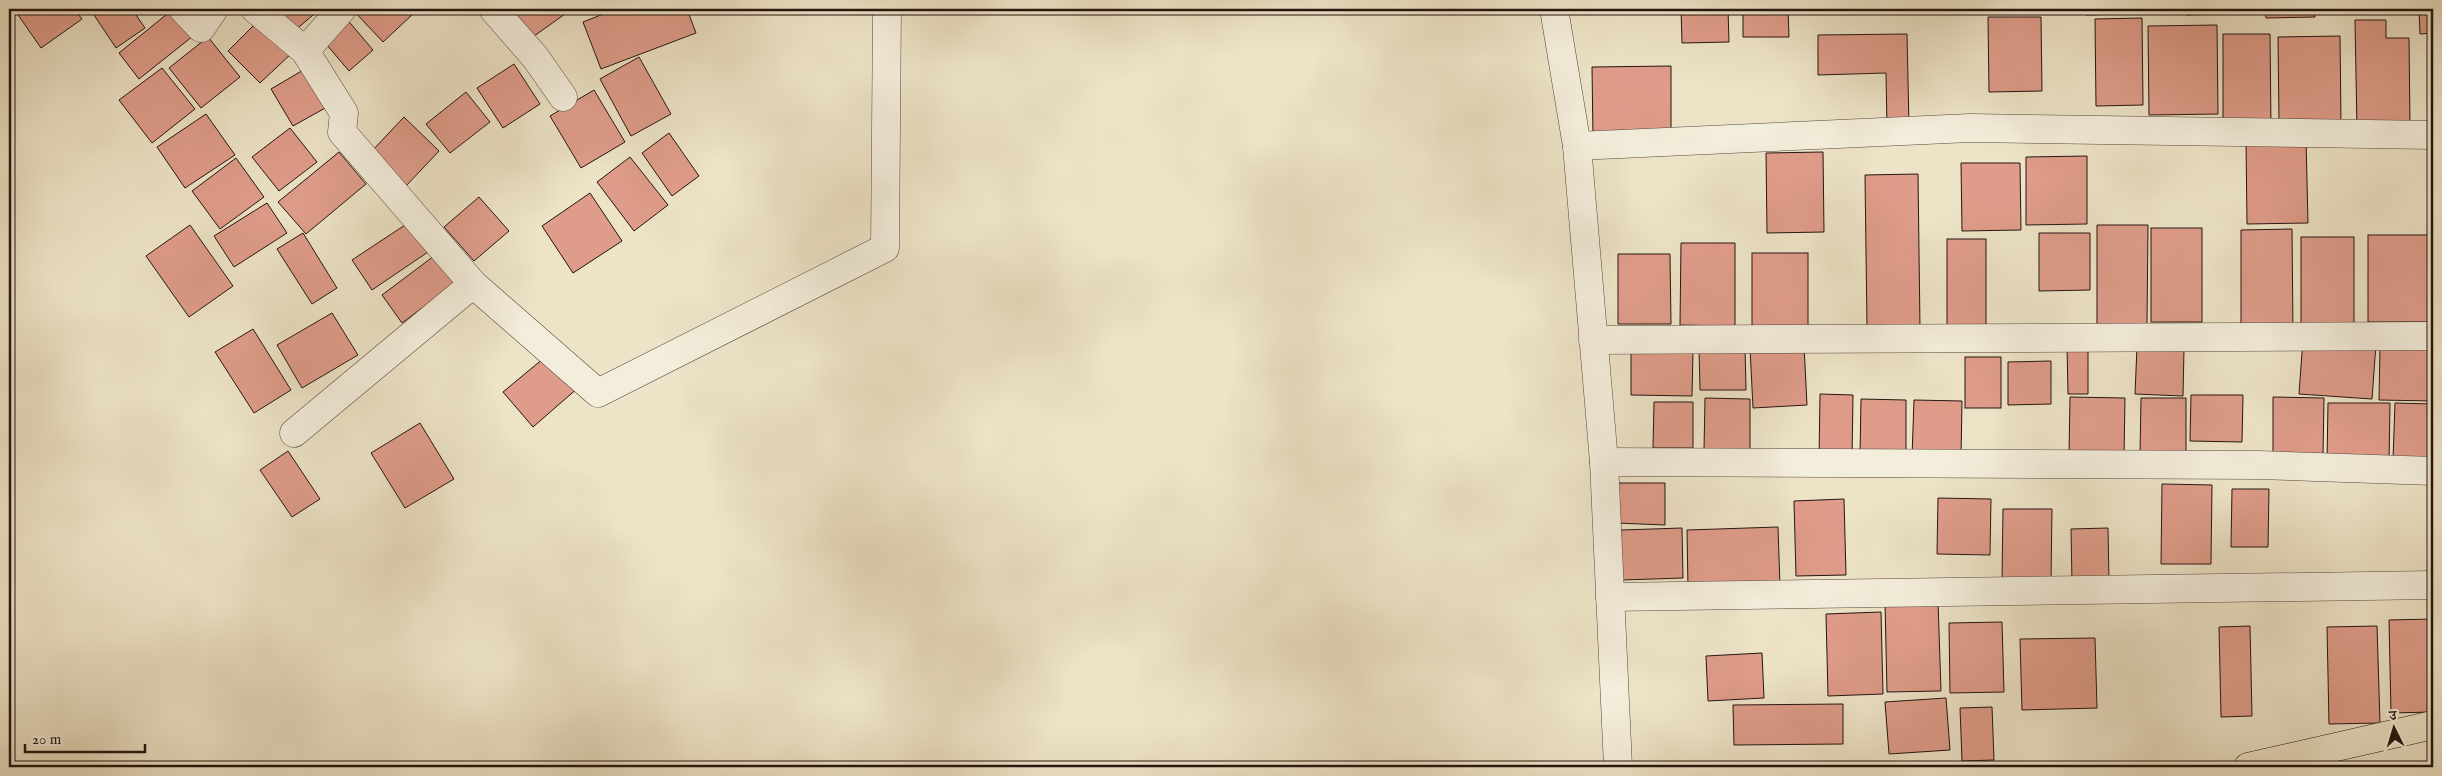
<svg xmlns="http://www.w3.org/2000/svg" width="2442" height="776" viewBox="0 0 2442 776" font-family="'IM FELL English','Noto Serif Devanagari',serif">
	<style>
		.building { fill: #df9c8a; stroke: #241510 }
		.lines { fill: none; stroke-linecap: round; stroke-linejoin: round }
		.minor-casing { stroke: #56483e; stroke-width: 29 }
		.major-casing { stroke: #241510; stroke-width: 29 }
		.minor { stroke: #f3eddb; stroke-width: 28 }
		.major { stroke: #ede3c7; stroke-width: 28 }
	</style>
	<rect width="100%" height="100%" fill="#ede3c7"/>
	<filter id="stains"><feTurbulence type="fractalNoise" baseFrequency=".004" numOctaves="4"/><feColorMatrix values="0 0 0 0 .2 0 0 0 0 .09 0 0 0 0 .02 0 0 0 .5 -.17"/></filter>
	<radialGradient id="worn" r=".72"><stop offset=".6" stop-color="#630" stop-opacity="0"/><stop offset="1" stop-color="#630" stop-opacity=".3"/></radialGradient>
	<g class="building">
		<path d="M 14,9 L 74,9 L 82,19 L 41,48 Z"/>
		<path d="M 98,9 L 132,9 L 145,28 L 116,48 L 92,12 Z"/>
		<path d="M 273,9 L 320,9 L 293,32 Z"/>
		<path d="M 352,9 L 408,9 L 413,14 L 383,42 Z"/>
		<path d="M 507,9 L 572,9 L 530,39 Z"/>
		<path d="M 616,9 L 687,9 L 696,33 L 601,69 L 583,22 Z"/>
		<path d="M 1681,9 L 1728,9 L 1729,42 L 1682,43 Z"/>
		<path d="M 1743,9 L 1788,9 L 1789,37 L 1743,37 Z"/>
		<path d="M 2085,9 L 2124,9 L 2124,14 L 2086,15 Z"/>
		<path d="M 2186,9 L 2218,9 L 2218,14 L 2186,15 Z"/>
		<path d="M 2223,9 L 2261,9 L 2262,13 L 2223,13 Z"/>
		<path d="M 2265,9 L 2315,9 L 2315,17 L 2266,18 Z"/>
		<path d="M 2419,9 L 2433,9 L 2433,33 L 2420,34 Z"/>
		<path d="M 172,10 L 193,36 L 139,79 L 119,53 Z"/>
		<path d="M 345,17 L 373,50 L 349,71 L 321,38 Z"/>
		<path d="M 1988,17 L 2041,17 L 2042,91 L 1989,92 Z"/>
		<path d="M 2142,18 L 2143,105 L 2096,106 L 2095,19 Z"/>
		<path d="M 260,19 L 293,52 L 260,83 L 228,51 Z"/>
		<path d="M 2355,20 L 2386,20 L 2386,38 L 2409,38 L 2410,128 L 2357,129 Z"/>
		<path d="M 2217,25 L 2218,114 L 2149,115 L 2148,26 Z"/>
		<path d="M 1907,34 L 1909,126 L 1887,126 L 1886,73 L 1818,75 L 1818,35 Z"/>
		<path d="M 2223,34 L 2270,34 L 2271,126 L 2223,127 Z"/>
		<path d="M 2340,36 L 2341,123 L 2279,124 L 2278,37 Z"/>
		<path d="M 208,37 L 240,77 L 201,108 L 169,68 Z"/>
		<path d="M 639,57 L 671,114 L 631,136 L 600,79 Z"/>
		<path d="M 514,64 L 540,104 L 503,128 L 477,88 Z"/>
		<path d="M 1671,66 L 1671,138 L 1593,138 L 1592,67 Z"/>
		<path d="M 162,68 L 195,109 L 152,143 L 119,100 Z"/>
		<path d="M 305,69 L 327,107 L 293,126 L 271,89 Z"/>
		<path d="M 594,90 L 625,142 L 581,168 L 550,116 Z"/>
		<path d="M 466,92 L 490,122 L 450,153 L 426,124 Z"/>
		<path d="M 206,114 L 235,155 L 185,188 L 157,147 Z"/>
		<path d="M 404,117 L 439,151 L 406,186 L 370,153 Z"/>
		<path d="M 290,128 L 317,162 L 279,191 L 252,157 Z"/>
		<path d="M 669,133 L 699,176 L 672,196 L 642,153 Z"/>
		<path d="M 2306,139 L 2308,223 L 2247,224 L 2246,140 Z"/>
		<path d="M 339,152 L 366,184 L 306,234 L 278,202 Z"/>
		<path d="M 1823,152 L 1824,232 L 1767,233 L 1766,153 Z"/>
		<path d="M 2087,156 L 2087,224 L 2026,225 L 2026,157 Z"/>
		<path d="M 630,157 L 668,205 L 634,231 L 597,182 Z"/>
		<path d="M 236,158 L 264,197 L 220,229 L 192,191 Z"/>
		<path d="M 1961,163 L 2020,163 L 2021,230 L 1962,231 Z"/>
		<path d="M 1918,174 L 1920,328 L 1867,328 L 1865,175 Z"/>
		<path d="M 590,193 L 622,241 L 573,273 L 542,226 Z"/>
		<path d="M 479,197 L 509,231 L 474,261 L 444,227 Z"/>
		<path d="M 267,203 L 287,233 L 234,267 L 214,236 Z"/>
		<path d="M 408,223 L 428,252 L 372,290 L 352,260 Z"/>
		<path d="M 190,225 L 233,286 L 189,317 L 146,256 Z"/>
		<path d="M 2097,225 L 2148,225 L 2147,325 L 2097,324 Z"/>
		<rect x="2151" y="228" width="51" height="94"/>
		<path d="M 2292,229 L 2293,332 L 2241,332 L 2241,230 Z"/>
		<path d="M 303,233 L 337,288 L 312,304 L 277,249 Z"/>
		<path d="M 2039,233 L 2090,233 L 2090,290 L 2039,291 Z"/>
		<rect x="2368" y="235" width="63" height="87"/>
		<rect x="2301" y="237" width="53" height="91"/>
		<rect x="1947" y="239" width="39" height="94"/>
		<path d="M 1681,243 L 1735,243 L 1735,326 L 1680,325 Z"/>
		<rect x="1752" y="253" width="56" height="84"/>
		<path d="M 1618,254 L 1670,254 L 1671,324 L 1618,324 Z"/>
		<path d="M 434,256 L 454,284 L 402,323 L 382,295 Z"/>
		<path d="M 332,313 L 358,355 L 302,388 L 277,345 Z"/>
		<path d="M 253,329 L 291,390 L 254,413 L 215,352 Z"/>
		<path d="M 2303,339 L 2376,344 L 2372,399 L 2299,394 Z"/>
		<path d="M 2088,344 L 2088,394 L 2068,394 L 2067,345 Z"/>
		<path d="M 1804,345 L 1807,405 L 1753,408 L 1750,348 Z"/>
		<path d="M 2380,346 L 2433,347 L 2433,401 L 2379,400 Z"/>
		<path d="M 1745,347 L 1746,390 L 1700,390 L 1699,348 Z"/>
		<path d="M 2137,347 L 2184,349 L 2183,396 L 2135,394 Z"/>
		<path d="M 1631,351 L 1693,352 L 1692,396 L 1631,395 Z"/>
		<path d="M 550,353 L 579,387 L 533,427 L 503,392 Z"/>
		<rect x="1965" y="357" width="36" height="51"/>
		<path d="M 2051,361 L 2051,404 L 2008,405 L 2008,362 Z"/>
		<path d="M 1820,394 L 1853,395 L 1852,458 L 1819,458 Z"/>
		<path d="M 2191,395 L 2243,395 L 2242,442 L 2190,441 Z"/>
		<path d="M 2070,397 L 2125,398 L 2124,456 L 2069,455 Z"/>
		<path d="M 2273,397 L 2324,398 L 2323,456 L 2273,455 Z"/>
		<path d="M 1705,398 L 1750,399 L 1750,451 L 1704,450 Z"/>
		<path d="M 2141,398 L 2186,398 L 2186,454 L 2140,453 Z"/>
		<path d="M 1861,399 L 1906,400 L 1906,456 L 1860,456 Z"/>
		<path d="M 1914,400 L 1962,401 L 1961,458 L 1912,457 Z"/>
		<path d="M 1654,402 L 1693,402 L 1693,448 L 1653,448 Z"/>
		<path d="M 2328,403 L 2390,403 L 2389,462 L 2327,461 Z"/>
		<path d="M 2395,403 L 2433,404 L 2433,461 L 2393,460 Z"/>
		<path d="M 420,423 L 454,479 L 405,508 L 371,453 Z"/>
		<path d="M 288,451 L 320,499 L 292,517 L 260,470 Z"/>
		<path d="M 1617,483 L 1665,483 L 1665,525 L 1616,523 Z"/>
		<path d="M 2162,484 L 2212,485 L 2211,564 L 2161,564 Z"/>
		<path d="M 2232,489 L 2269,489 L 2268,547 L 2231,547 Z"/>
		<path d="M 1938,498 L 1991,499 L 1990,555 L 1937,554 Z"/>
		<path d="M 1844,499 L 1846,575 L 1796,576 L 1794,501 Z"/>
		<path d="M 2003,509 L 2052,509 L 2051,581 L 2002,581 Z"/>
		<path d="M 1778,527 L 1780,587 L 1688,589 L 1687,530 Z"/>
		<path d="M 1682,528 L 1683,578 L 1622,580 L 1621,530 Z"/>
		<path d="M 2108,528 L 2109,582 L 2072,584 L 2071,529 Z"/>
		<path d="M 1938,601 L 1941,691 L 1887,692 L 1885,602 Z"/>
		<path d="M 1881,612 L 1883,694 L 1828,696 L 1826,614 Z"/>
		<path d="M 2433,619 L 2433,712 L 2391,713 L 2389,620 Z"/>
		<path d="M 2002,622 L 2004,692 L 1950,693 L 1949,623 Z"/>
		<path d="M 2250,626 L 2252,716 L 2221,717 L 2219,627 Z"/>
		<path d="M 2377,626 L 2380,723 L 2329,724 L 2327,627 Z"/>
		<path d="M 2095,638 L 2097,708 L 2022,710 L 2020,639 Z"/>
		<path d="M 1762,653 L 1764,698 L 1708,701 L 1706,656 Z"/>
		<path d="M 1946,698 L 1950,750 L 1889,754 L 1885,702 Z"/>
		<path d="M 1843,704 L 1843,744 L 1734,745 L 1733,705 Z"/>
		<path d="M 1992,707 L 1994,760 L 1962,761 L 1960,708 Z"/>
		<path d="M 1759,763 L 1759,767 L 1717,767 L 1717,766 Z"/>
	</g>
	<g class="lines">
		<g class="minor-casing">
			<g id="minor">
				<path d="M 183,9 L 201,28 L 214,9"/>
				<path d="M 255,9 L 305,51 L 344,113 L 342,132 L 473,284 L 598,393 L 885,248 L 887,9"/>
				<path d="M 493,9 L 535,57 L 563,97"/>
				<path d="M 1554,9 L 1577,146 L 1604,462 L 1618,767"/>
				<path d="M 305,51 L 342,9"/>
				<path d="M 1577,146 L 1970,128 L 2433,135"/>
				<path d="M 1593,340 L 2433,336"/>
				<path d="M 294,433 L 473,284"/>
				<path d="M 1604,462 L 2259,465 L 2433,471"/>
				<path d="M 1610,597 L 2433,585"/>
			</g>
		</g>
		<g class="major-casing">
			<path id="major" d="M 2248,767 L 2433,725"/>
		</g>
		<use href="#minor" class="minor"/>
		<use href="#major" class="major"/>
	</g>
	<rect width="2442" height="776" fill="none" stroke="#ede3c7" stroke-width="30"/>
	<rect x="10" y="10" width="2422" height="756" fill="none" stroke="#241510" stroke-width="2.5"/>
	<rect x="15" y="15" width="2412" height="746" fill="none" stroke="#241510"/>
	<g transform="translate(2394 728) rotate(355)" stroke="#f3eddb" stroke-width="4" paint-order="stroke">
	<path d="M0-4L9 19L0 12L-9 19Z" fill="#241510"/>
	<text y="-8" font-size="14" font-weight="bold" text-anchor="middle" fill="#241510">उ</text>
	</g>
	<path d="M25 744v8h120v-8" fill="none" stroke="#241510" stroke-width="2.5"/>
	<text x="32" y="744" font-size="15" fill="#241510" stroke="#f3eddb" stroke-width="4" paint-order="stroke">20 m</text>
	<rect width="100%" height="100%" filter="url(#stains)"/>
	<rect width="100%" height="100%" fill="url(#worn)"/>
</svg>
